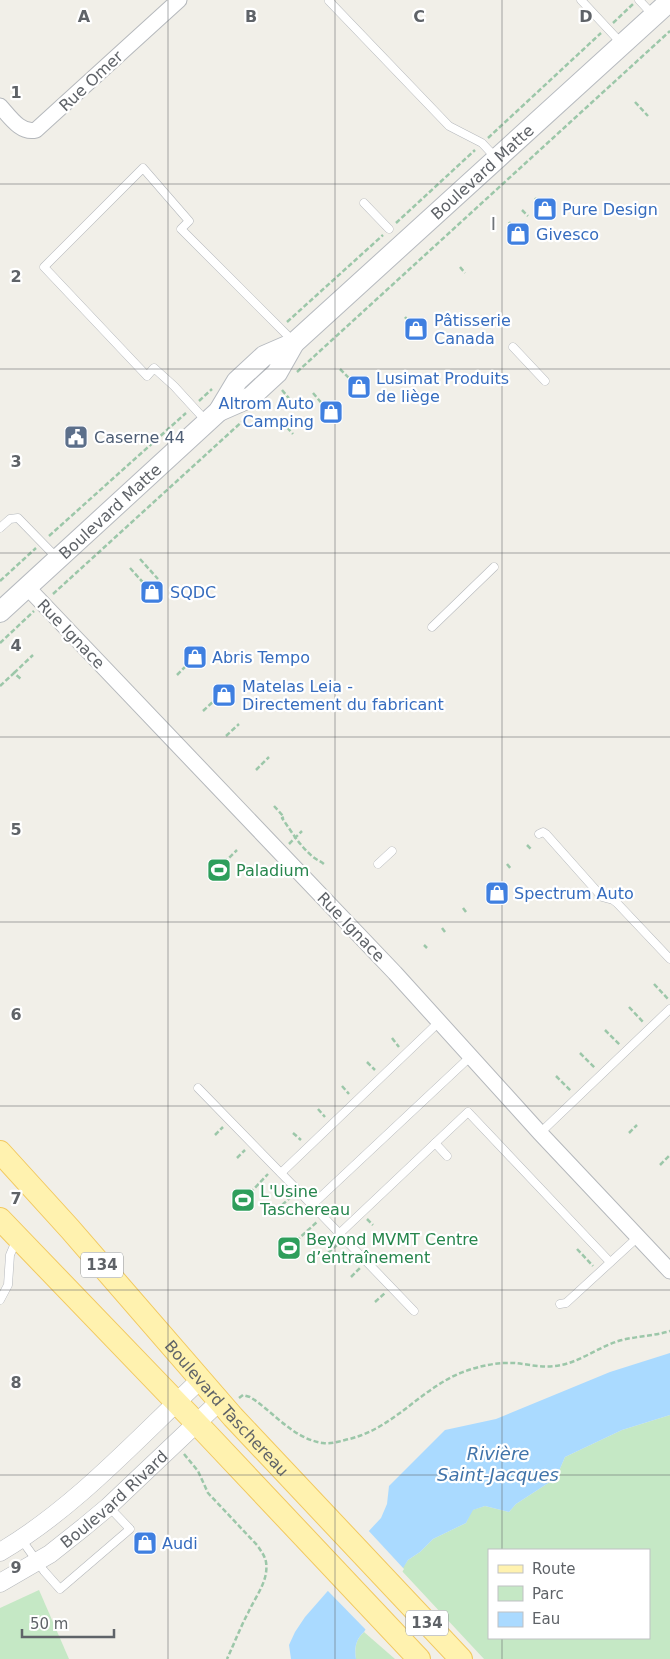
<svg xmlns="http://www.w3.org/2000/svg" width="670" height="1659" viewBox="0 0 670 1659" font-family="'DejaVu Sans',sans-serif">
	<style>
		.green { fill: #c5e8c5; fill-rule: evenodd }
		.water { fill: #aadaff }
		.pier { fill: #f1efe8 }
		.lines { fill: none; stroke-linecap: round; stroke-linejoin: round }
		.service-casing { stroke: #b5b8bc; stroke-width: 9 }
		.minor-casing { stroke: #b5b8bc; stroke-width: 17 }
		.tertiary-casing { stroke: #b5b8bc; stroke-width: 19 }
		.secondary-casing { stroke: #b6babf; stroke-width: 22 }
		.primary-casing { stroke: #f2c960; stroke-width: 24 }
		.path { stroke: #9cc7a9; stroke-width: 2.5; stroke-dasharray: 5 2.5; stroke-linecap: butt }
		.service { stroke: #fff; stroke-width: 8 }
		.minor { stroke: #fff; stroke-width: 15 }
		.tertiary { stroke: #fff; stroke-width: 18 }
		.secondary { stroke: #fff; stroke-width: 20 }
		.primary { stroke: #fff2af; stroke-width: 22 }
		.grid { fill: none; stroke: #5f6368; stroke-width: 1; stroke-opacity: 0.55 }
		.labels { text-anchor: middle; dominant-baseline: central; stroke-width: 4.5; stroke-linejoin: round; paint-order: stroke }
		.shield { fill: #fff; stroke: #8f9295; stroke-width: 1 }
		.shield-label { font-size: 15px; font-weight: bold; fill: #5f6368 }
		.street-label { font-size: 16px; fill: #5f6368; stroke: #fff }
		.shop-label { font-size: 16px; fill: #366cbe; stroke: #fff; text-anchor: start }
		.service-label { font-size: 16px; fill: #4e5e75; stroke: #fff; text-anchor: start }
		.leisure-label { font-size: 16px; fill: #27864d; stroke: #fff; text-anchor: start }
		.neighbourhood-label { font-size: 18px; letter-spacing: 1px; fill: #70757a; stroke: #fff }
		.water-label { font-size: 18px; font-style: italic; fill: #4174aa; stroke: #fff }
		.grid-label { font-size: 16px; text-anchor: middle; font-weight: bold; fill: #5f6368; stroke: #fff; stroke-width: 4.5; stroke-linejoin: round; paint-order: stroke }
	</style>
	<rect width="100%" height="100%" fill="#f1efe8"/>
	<g class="green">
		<path d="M 670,1415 L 670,1659 L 484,1659 L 401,1570 L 408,1560 L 420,1552 L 433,1539 L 466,1523 L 472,1510 L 485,1506 L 509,1512 L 516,1504 L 556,1478 L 565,1457 L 622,1430 ZM 489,1550 L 649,1550 L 649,1638 L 489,1638 Z"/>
		<path d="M 39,1590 L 69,1659 L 0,1659 L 0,1608 Z"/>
		<path d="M 364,1632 L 395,1659 L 356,1659 C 354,1648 356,1639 364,1632 Z"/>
	</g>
	<path class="water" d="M 670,1353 L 670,1415 L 622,1430 L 565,1457 L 556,1478 L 516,1504 L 509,1512 L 485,1506 L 473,1510 L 466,1523 L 433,1539 L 420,1552 L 408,1560 L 364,1632 C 356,1639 354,1648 356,1659 L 291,1659 L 289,1645 L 295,1632 L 305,1617 L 333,1585 L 367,1533 L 381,1518 L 387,1504 L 389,1486 L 445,1430 L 496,1419 L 610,1372 Z"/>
	<path class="pier" d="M 367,1529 L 404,1569 L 367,1631 L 327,1590 Z"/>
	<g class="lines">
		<g class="service-casing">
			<g id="service">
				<path d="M 330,0 L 329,1 L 449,126 L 482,143 L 496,158"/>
				<path d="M 581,0 L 622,44"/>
				<path d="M 639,0 L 653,15"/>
				<path d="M 364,203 L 389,229"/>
				<path d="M 513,347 L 545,381"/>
				<path d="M 207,422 L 174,386 L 154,368 L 147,376 L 44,267 L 143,168 L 189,221 L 181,229 L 293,341"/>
				<path d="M 0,528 L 10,519 L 18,518 L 58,559"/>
				<path d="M 432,627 L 494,567"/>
				<path d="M 539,834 L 543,832 L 546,834 L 602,897 L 613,900 L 617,903 L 670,959"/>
				<path d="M 378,864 L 392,851"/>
				<path d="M 198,1088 L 312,1205 L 470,1057"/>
				<path d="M 540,1133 L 670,1009"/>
				<path d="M 435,1143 L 447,1156"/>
				<path d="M 281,1173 L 439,1022"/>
				<path d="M 312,1205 L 414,1311"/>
				<path d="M 339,1234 L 468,1112 L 610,1262"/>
				<path d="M 0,1300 L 8,1285 L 10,1255 L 16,1241"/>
				<path d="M 560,1304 L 566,1303 L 638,1237"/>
				<path d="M 21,1539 L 44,1571 L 60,1589 L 130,1529 L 109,1507"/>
			</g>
		</g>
		<g class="minor-casing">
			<g id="minor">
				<path d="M 0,106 C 10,117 21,134 36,130 L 179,0"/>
				<path d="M 27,587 L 395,973 L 540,1133 L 670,1271"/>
			</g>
		</g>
		<g class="tertiary-casing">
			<g id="tertiary">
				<path d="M 0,1552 C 75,1508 137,1439 200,1380"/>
				<path id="s1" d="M 0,1583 L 50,1554 L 84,1527 L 108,1507 L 220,1401"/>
			</g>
		</g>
		<g class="secondary-casing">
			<g id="secondary">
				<path id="s2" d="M 219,411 L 251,397 L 277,373 L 294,343 L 670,1"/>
				<path id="s3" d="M 0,612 L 219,411 L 237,381 L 264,356 L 294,343"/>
			</g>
		</g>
		<g class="primary-casing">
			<g id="primary">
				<path id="s4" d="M 0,1152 L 70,1229 L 233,1417 L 461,1659"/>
				<path d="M 0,1219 L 206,1433 L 419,1659"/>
			</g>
		</g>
		<g class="path">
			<path d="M 613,23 L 633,4"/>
			<path d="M 635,102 L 648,116"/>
			<path d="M 488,138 L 601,33"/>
			<path d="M 535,198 L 540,205"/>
			<path d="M 522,210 L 528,216"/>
			<path d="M 509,222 L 514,229"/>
			<path d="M 396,223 L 475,150"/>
			<path d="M 460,267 L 465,273"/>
			<path d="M 405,317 L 410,323"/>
			<path d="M 287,322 L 383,235"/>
			<path d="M 340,369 L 352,381"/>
			<path d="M 297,372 L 670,31"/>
			<path d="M 282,390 L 297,408"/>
			<path d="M 313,393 L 324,406"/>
			<path d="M 199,401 L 212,389"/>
			<path d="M 282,422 L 293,434"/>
			<path d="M 49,536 L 186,413"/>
			<path d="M 140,559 L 158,579"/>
			<path d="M 130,568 L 148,588"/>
			<path d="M 0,581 L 36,548"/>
			<path d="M 53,594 L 246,418"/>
			<path d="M 0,643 L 34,611"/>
			<path d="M 14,673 L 33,655"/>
			<path d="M 177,675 L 190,662"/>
			<path d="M 0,686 L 14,673 L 21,679"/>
			<path d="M 203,711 L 216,699"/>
			<path d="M 226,736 L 239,724"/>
			<path d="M 256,770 L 269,757"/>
			<path d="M 274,806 L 284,817 L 282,818 C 291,831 300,846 312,856 C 316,860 321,861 325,865"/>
			<path d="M 289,844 L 302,831"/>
			<path d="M 527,845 L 532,850"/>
			<path d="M 224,863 L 237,850"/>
			<path d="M 507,864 L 511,869"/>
			<path d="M 488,883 L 492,887"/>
			<path d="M 463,908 L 466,912"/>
			<path d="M 442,928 L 445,932"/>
			<path d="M 424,945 L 427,948"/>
			<path d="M 654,984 L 668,999"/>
			<path d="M 629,1007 L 643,1022"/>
			<path d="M 605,1030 L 620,1045"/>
			<path d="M 392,1038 L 399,1047"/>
			<path d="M 580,1053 L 595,1068"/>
			<path d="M 367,1062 L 375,1070"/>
			<path d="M 556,1076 L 571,1091"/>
			<path d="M 342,1086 L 349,1094"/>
			<path d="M 318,1109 L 325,1117"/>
			<path d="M 293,1133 L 301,1140"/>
			<path d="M 629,1133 L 637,1125"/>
			<path d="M 215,1135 L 223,1127"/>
			<path d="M 237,1158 L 245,1150"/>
			<path d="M 660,1165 L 670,1155"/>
			<path d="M 250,1193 L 268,1174"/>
			<path d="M 271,1215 L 292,1196"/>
			<path d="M 367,1219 L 373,1225"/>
			<path d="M 296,1241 L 317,1222"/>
			<path d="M 577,1249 L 593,1266"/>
			<path d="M 328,1253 L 338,1244"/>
			<path d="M 351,1277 L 360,1268"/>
			<path d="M 375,1302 L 385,1293"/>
			<path d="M 239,1398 L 243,1395 L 250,1397 C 274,1412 293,1439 323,1443 C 330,1444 338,1442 345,1440 C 392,1430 416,1393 458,1374 C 475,1367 495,1362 514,1363 C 527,1364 541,1368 555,1366 C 578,1364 599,1346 622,1340 C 638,1336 654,1336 670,1331"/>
			<path d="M 184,1454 L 198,1471 L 208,1493 L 257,1545 C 261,1551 265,1556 266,1562 C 269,1581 255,1597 248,1613 C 240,1628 234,1644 227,1659"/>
		</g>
		<use href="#service" class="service"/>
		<use href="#minor" class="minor"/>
		<use href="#tertiary" class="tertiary"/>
		<use href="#secondary" class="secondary"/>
		<use href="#primary" class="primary"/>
	</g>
	<path class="grid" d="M 168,0 L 168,1659M 335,0 L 335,1659M 502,0 L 502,1550M 0,184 L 670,184M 0,369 L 670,369M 0,553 L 670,553M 0,737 L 670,737M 0,922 L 670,922M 0,1106 L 670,1106M 0,1290 L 670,1290M 0,1475 L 670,1475M 502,1638 L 502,1659"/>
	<defs>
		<g id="shop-square" transform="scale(1.25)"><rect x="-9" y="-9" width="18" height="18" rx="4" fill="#3f7fe0" stroke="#fff"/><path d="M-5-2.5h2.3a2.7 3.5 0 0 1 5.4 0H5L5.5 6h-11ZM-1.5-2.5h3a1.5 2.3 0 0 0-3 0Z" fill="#fff"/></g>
		<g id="civic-square" transform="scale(1.25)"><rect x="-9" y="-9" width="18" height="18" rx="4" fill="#5c6f8a" stroke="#fff"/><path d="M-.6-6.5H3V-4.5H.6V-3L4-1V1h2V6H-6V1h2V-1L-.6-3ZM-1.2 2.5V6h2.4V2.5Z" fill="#fff"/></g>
		<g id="stadium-square" transform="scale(1.25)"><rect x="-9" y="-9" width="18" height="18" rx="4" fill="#2e9e5b" stroke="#fff"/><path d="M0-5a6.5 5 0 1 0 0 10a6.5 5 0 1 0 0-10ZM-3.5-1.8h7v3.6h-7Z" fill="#fff"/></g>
	</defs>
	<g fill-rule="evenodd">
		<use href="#shop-square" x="545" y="209"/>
		<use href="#shop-square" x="518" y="234"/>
		<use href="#shop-square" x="416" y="329"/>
		<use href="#shop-square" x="359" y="387"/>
		<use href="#shop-square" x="331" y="412"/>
		<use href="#civic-square" x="76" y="437"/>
		<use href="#shop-square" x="152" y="592"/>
		<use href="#shop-square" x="195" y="657"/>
		<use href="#shop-square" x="224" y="695"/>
		<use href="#stadium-square" x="219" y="870"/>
		<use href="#shop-square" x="497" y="893"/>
		<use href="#stadium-square" x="243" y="1200"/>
		<use href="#stadium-square" x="289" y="1248"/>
		<use href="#shop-square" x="145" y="1543"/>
	</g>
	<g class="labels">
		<g class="shield">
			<rect x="81" y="1252.5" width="42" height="25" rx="4"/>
			<rect x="406" y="1610.5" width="42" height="25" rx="4"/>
		</g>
		<g class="shield-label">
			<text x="102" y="1265">134</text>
			<text x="427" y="1623">134</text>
		</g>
		<g class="street-label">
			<text transform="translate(91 81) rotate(-43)">Rue Omer</text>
			<text stroke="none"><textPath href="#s2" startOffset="359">Boulevard Matte</textPath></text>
			<text stroke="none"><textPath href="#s3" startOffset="149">Boulevard Matte</textPath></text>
			<text transform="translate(71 634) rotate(46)">Rue Ignace</text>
			<text transform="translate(351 927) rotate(46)">Rue Ignace</text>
			<text stroke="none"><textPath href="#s4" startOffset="342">Boulevard Taschereau</textPath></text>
			<text stroke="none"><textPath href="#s1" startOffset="142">Boulevard Rivard</textPath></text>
		</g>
		<g class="shop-label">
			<text x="562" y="209">Pure Design</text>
			<text x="536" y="234">Givesco</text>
			<text x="434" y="320">Pâtisserie<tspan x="434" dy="18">Canada</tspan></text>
			<text x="376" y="378">Lusimat Produits<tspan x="376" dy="18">de liège</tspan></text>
			<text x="314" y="403" text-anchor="end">Altrom Auto<tspan x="314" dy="18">Camping</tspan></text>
			<text x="170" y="592">SQDC</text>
			<text x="212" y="657">Abris Tempo</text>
			<text x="242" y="686">Matelas Leia -<tspan x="242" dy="18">Directement du fabricant</tspan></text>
			<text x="514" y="893">Spectrum Auto</text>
			<text x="162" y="1543">Audi</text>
		</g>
		<g class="service-label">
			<text x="94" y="437">Caserne 44</text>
		</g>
		<g class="leisure-label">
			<text x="236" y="870">Paladium</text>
			<text x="260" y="1191">L'Usine<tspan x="260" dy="18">Taschereau</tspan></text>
			<text x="306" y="1239">Beyond MVMT Centre<tspan x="306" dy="18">d’entraînement</tspan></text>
		</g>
		<g class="neighbourhood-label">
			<text x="494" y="223">I</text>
		</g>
		<g class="water-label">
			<text x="498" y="1453">Rivière<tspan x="498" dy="21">Saint-Jacques</tspan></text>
		</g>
	</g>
	<g class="grid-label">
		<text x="84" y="22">A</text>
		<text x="251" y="22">B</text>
		<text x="419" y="22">C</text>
		<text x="586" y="22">D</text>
		<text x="16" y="98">1</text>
		<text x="16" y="282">2</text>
		<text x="16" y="467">3</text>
		<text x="16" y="651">4</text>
		<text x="16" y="835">5</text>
		<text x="16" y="1020">6</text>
		<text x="16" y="1204">7</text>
		<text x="16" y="1388">8</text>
		<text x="16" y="1573">9</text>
	</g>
	<rect x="488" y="1549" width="162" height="90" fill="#ffffff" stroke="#bfc1c3"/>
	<rect x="498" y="1565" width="25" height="8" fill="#fff2af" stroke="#bfc1c3"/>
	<text x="532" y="1574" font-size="15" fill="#5f6368">Route</text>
	<rect x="498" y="1586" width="25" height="15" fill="#c5e8c5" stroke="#bfc1c3"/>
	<text x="532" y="1599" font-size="15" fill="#5f6368">Parc</text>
	<rect x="498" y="1612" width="25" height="15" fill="#aadaff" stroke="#bfc1c3"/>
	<text x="532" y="1624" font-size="15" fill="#5f6368">Eau</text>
	<path d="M22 1629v8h92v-8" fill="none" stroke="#5f6368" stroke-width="2.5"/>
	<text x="30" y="1629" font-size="15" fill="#5f6368" stroke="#ffffff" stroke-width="4" paint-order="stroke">50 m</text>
</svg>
